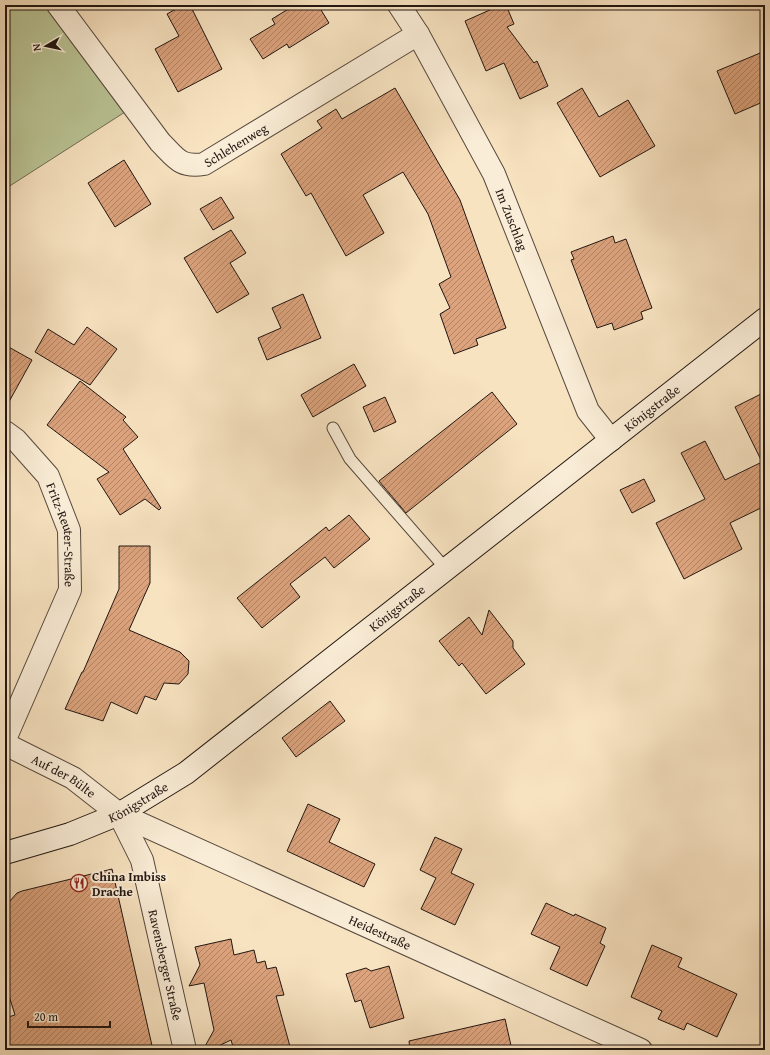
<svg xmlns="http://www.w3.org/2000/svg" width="770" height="1055" viewBox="0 0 770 1055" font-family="'Gentium Book Plus',serif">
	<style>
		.garden { fill: #bac495; stroke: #6e6d53 }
		.building { fill: url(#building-hatch); stroke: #211611 }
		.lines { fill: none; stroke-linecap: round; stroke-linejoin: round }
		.lane-casing { stroke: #57493d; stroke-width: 13 }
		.street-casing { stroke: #57493d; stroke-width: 24 }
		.secondary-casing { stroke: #211611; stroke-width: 24 }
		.lane { stroke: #faedd7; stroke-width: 11 }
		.street { stroke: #faedd7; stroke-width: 22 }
		.secondary { stroke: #faedd7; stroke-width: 22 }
		.labels { text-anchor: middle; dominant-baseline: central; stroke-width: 4; stroke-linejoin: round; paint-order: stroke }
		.street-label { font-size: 13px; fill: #211611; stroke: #faedd7 }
		.poi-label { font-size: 13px; font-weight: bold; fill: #211611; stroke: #faedd7; text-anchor: start }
	</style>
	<defs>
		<pattern id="building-hatch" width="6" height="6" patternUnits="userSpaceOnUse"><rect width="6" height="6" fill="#dca37d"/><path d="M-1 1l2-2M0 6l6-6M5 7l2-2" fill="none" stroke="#b28465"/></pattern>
	</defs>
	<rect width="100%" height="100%" fill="#f8e3c1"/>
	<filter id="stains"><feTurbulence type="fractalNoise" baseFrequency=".005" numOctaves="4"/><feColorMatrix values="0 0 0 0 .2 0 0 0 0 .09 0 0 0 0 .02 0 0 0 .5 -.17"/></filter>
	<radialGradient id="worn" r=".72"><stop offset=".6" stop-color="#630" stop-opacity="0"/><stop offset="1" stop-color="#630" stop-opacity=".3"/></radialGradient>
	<path class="garden" d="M 5,5 L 44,5 L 125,112 L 5,189 Z"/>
	<g class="building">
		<path d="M 183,5 L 190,5 L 222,69 L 178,92 L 155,49 L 179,36 L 167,14 Z"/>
		<path d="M 295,5 L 318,5 L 329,23 L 289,48 L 287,44 L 263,59 L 250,39 L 275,24 L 272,19 Z"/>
		<path d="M 501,5 L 506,5 L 514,24 L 507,27 L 534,63 L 537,61 L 548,86 L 520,99 L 504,63 L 486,71 L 465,21 Z"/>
		<path d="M 765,51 L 765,101 L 735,114 L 717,71 Z"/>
		<path d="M 395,88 L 460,200 L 506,328 L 476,339 L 478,345 L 454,354 L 440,314 L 450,308 L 439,284 L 451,277 L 428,214 L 403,172 L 363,195 L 384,233 L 346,256 L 311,193 L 306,196 L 281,154 L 322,128 L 317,121 L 336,109 L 342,119 Z"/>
		<path d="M 582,88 L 599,117 L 628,100 L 655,146 L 600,177 L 557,103 Z"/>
		<path d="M 124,160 L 151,204 L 115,227 L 88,183 Z"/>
		<path d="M 221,197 L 234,218 L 213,230 L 200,209 Z"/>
		<path d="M 231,230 L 246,253 L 230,263 L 249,294 L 217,313 L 184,258 Z"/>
		<path d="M 613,236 L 615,243 L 626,239 L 652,308 L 641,312 L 643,319 L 614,330 L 612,323 L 597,328 L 571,260 L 574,259 L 571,252 Z"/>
		<path d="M 303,294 L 321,338 L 267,360 L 258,338 L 281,328 L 272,308 Z"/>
		<path d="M 87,327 L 117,349 L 90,385 L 35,352 L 48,329 L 74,345 Z"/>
		<path d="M 5,345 L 32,360 L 5,409 Z"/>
		<path d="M 354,364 L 366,386 L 313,417 L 301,395 Z"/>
		<path d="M 80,381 L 126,417 L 123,420 L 138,437 L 123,449 L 161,508 L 159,510 L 145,499 L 120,515 L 97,479 L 109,472 L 47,425 Z"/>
		<path d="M 492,392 L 517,424 L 406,513 L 379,481 Z"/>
		<path d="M 765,392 L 765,506 L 730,523 L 742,549 L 684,579 L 656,523 L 705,499 L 681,453 L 705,441 L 725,480 L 762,462 L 735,407 Z"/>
		<path d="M 385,397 L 396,422 L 374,432 L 363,407 Z"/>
		<path d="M 644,479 L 655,501 L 632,513 L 620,490 Z"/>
		<path d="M 349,515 L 370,539 L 334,568 L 325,557 L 290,584 L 300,597 L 262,628 L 237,598 L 326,527 L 329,531 Z"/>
		<path d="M 119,546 L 150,546 L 150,583 L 129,630 L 180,652 L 189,661 L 188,674 L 179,684 L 164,683 L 156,700 L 145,696 L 137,714 L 111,702 L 103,721 L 65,709 L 82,672 L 83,672 L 119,589 Z"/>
		<path d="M 489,610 L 513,641 L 513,648 L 525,664 L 486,694 L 462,663 L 459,666 L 439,641 L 469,617 L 482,635 Z"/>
		<path d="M 330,701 L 345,721 L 296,757 L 282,738 Z"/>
		<path d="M 308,804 L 340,819 L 329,842 L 375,864 L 364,887 L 287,851 Z"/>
		<path d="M 435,837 L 462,849 L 451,873 L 474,884 L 455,925 L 421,909 L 436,878 L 420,870 Z"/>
		<path d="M 112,869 L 153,1050 L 5,1050 L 5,1018 L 15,1015 L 5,983 L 5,938 L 9,902 L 17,893 L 22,891 Z"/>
		<path d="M 546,903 L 574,916 L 575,914 L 606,928 L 600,943 L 605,946 L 587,986 L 550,969 L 560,947 L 531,934 Z"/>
		<path d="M 231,939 L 234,955 L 254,950 L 257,963 L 265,961 L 267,969 L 276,967 L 284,995 L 276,996 L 291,1050 L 234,1050 L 231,1040 L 210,1050 L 203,1050 L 214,1030 L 204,983 L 189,986 L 200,965 L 195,947 Z"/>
		<path d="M 652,945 L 682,958 L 678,967 L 737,994 L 717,1037 L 687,1023 L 684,1030 L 658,1019 L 662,1011 L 631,997 Z"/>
		<path d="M 389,966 L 404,1018 L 370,1028 L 361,1000 L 355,1002 L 346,974 L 366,968 L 371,971 Z"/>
		<path d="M 505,1019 L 512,1050 L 410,1050 L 409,1041 Z"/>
	</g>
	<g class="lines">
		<g class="lane-casing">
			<path id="lane" d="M 333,428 L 350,459 L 446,569"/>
		</g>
		<g class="street-casing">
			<g id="street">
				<path id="s1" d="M 58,5 L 160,142 C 176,158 180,168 204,164 L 418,34"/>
				<path id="s2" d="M 399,5 L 418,34 L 494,174 L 588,411 L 611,440"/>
				<path id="s3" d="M 5,432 L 16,440 L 48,476 L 69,530 L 70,590 L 5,739"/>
				<path id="s4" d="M 5,744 L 73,778 L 119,814 L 641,1050"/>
				<path id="s5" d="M 119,814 L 142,860 L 185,1050"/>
			</g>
		</g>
		<g class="secondary-casing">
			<g id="secondary">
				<path id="s6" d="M 5,853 L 70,834 L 119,814 L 186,773 L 765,319"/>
			</g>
		</g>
		<use href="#lane" class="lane"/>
		<use href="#street" class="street"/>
		<use href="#secondary" class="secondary"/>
	</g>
	<defs>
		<g id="restaurant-ring" transform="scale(0.9)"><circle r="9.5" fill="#faedd7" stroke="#8f2418" stroke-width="1.5"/><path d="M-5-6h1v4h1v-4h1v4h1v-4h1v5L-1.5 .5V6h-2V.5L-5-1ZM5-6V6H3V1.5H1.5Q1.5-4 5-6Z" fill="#8f2418"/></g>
	</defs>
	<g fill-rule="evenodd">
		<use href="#restaurant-ring" x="79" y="883"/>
	</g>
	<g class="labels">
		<g class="street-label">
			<text stroke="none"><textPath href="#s1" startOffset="260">Schlehenweg</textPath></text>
			<text stroke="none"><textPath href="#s2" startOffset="243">Im Zuschlag</textPath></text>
			<text stroke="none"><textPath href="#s6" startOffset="791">Königstraße</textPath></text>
			<text stroke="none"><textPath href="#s3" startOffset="123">Fritz-Reuter-Straße</textPath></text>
			<text stroke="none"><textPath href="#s6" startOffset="467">Königstraße</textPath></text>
			<text stroke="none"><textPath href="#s4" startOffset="67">Auf der Bülte</textPath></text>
			<text stroke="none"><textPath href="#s6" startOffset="143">Königstraße</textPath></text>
			<text stroke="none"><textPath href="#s4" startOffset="421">Heidestraße</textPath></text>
			<text stroke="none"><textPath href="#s5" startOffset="159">Ravensberger Straße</textPath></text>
		</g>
		<g class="poi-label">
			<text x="92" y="876">China Imbiss<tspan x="92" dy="15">Drache</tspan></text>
		</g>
	</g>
	<rect width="770" height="1055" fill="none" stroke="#f8e3c1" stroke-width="20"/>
	<rect x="6" y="6" width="758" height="1043" fill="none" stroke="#211611" stroke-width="2"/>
	<rect x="10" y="10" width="750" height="1035" fill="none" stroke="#211611"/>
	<g transform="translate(46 46) rotate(261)" stroke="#faedd7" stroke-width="3" paint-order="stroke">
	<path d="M0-3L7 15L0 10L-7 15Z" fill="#211611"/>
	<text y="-6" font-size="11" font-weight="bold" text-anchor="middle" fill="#211611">N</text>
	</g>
	<path d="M28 1021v6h82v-6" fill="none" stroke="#211611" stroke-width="2"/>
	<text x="34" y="1021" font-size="12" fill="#211611" stroke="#faedd7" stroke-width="3" paint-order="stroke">20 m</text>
	<rect width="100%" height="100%" filter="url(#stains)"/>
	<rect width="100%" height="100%" fill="url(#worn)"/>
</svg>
